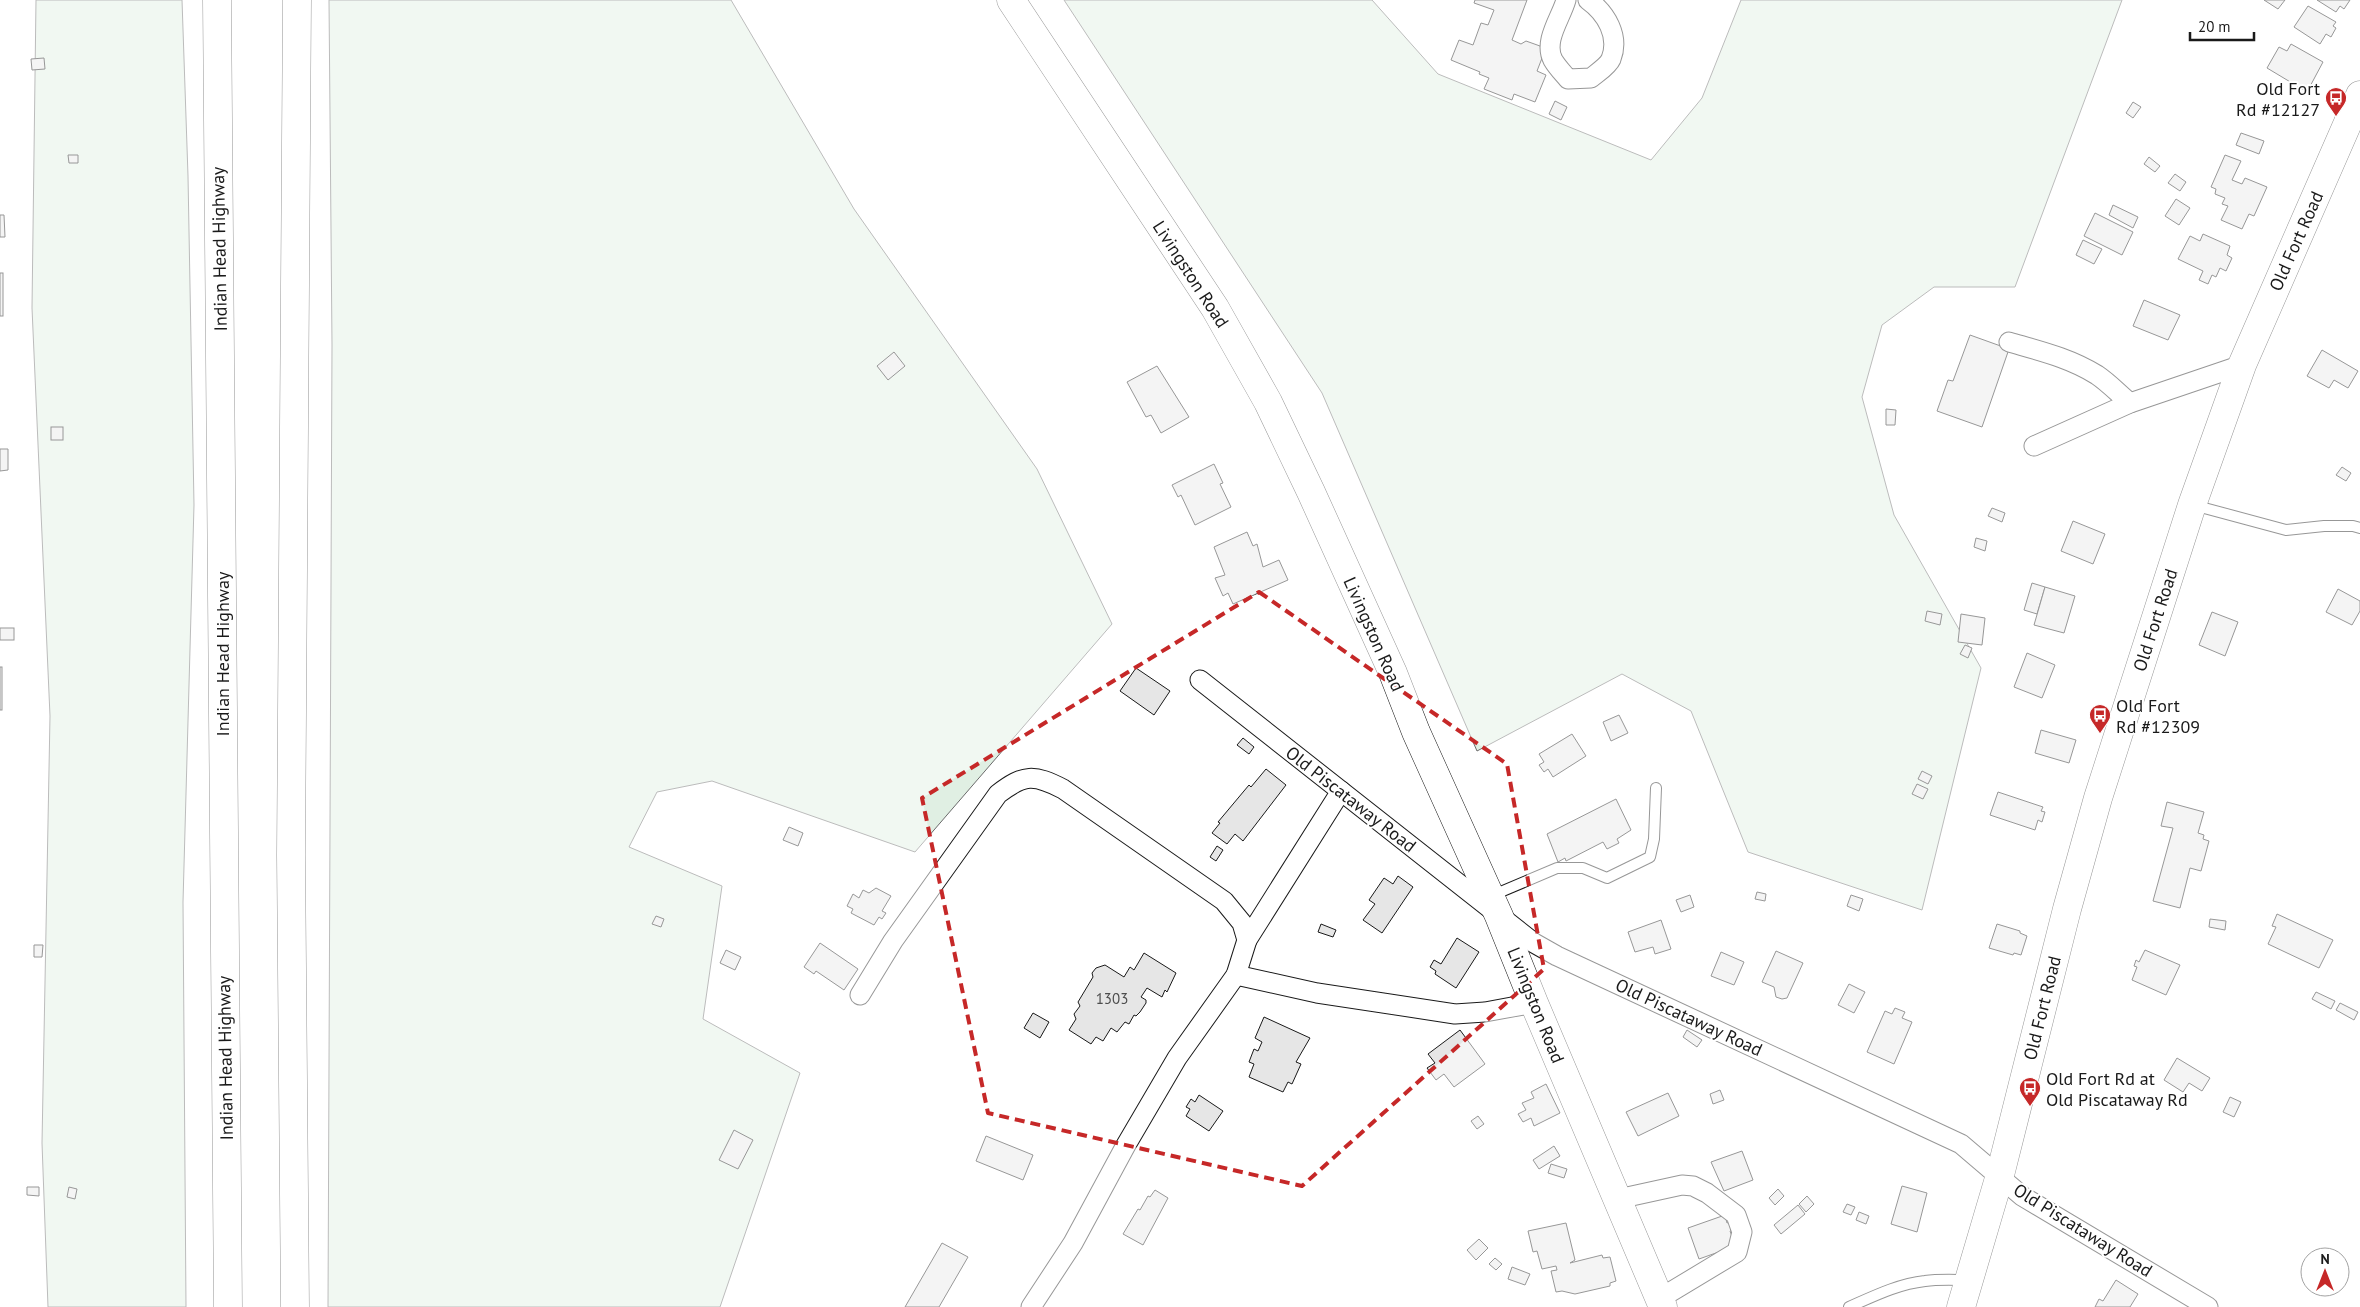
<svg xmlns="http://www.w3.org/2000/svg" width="2360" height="1307" viewBox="0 0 2360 1307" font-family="'PT Sans',sans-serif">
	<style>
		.green { fill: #e0efe3; stroke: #6a6a6a }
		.building { fill: #e6e6e6; stroke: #1a1a1a }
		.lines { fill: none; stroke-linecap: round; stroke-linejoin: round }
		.lane-casing { stroke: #1a1a1a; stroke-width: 12 }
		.street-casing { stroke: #1a1a1a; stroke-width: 21 }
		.secondary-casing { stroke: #1a1a1a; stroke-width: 29 }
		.highway-casing { stroke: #1a1a1a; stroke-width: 29 }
		.lane { stroke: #fff; stroke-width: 10 }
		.street { stroke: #fff; stroke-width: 19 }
		.secondary { stroke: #fff; stroke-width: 28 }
		.highway { stroke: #fff; stroke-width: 28 }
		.marked { fill: none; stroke: #c62828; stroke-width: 4; stroke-dasharray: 10 6; stroke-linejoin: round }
		.labels { text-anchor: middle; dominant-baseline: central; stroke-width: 4; stroke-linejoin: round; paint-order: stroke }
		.number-label { font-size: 15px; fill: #4d4d4d }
		.poi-label { font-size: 18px; fill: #1a1a1a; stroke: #fff; text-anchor: start }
		.street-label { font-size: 18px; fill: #1a1a1a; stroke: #fff }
	</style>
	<rect width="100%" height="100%" fill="#fff"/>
	<g class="green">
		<path d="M 36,0 L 182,0 L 188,176 L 194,505 L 183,902 L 186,1307 L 48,1307 L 42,1143 L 50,716 L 32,308 Z"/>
		<path d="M 329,0 L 731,0 L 854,209 L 1037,469 L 1112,624 L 915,852 L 712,781 L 657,792 L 629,847 L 722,886 L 703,1019 L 800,1073 L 720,1307 L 328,1307 L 332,345 Z"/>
		<path d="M 1064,0 L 1372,0 L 1438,74 L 1651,160 L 1702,98 L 1741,0 L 2122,0 L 2015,287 L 1934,287 L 1882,325 L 1862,397 L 1894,515 L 1981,668 L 1922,910 L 1748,852 L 1691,711 L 1622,674 L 1477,751 L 1322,393 Z"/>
	</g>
	<g class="building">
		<path d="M 1475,0 L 1527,0 L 1512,40 L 1521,44 L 1526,41 L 1540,46 L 1544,53 L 1537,71 L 1546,75 L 1535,102 L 1514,94 L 1512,100 L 1484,89 L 1489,78 L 1479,74 L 1480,72 L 1451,60 L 1459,40 L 1473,45 L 1481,23 L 1488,25 L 1494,10 L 1474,3 Z"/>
		<path d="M 2264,0 L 2285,0 L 2278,9 Z"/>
		<path d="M 2317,0 L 2350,0 L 2344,9 L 2340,6 L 2336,12 Z"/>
		<path d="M 2308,6 L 2336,22 L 2333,26 L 2336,28 L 2331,37 L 2326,34 L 2320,44 L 2294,27 Z"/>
		<path d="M 2291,44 L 2323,62 L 2307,92 L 2267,68 L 2279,47 L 2287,51 Z"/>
		<path d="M 44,58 L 45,69 L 32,70 L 31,59 Z"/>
		<path d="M 1555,101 L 1567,107 L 1561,120 L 1549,114 Z"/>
		<path d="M 2133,102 L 2141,107 L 2133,118 L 2126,113 Z"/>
		<path d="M 2241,133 L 2264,141 L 2259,154 L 2236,145 Z"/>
		<path d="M 68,155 L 78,155 L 78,163 L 69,163 Z"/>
		<path d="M 2225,155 L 2241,161 L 2232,180 L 2242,184 L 2245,178 L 2267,187 L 2254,216 L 2249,214 L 2242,229 L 2221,220 L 2228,206 L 2222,204 L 2225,198 L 2215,194 L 2216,189 L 2211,187 Z"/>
		<path d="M 2149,157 L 2160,166 L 2155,172 L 2144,164 Z"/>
		<path d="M 2175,174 L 2186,182 L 2180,191 L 2168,183 Z"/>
		<path d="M 2176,199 L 2190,208 L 2179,225 L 2165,216 Z"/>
		<path d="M 2113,205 L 2138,217 L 2133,228 L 2109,215 Z"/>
		<path d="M 2095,213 L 2133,232 L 2122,255 L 2084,236 Z"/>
		<path d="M 0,215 L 4,215 L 5,237 L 0,237 Z"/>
		<path d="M 2203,234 L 2230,246 L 2227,255 L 2232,258 L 2226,271 L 2220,268 L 2216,277 L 2212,275 L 2208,284 L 2199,280 L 2203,271 L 2178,259 L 2190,236 L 2200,241 Z"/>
		<path d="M 2083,240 L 2102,249 L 2094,264 L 2076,255 Z"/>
		<rect x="0" y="273" width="3" height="43"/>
		<path d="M 2144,300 L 2180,315 L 2168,340 L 2133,326 Z"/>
		<path d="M 1970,335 L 2009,349 L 1982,427 L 1937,411 L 1948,380 L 1953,381 Z"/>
		<path d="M 2322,350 L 2358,371 L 2348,388 L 2334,380 L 2329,388 L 2307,376 Z"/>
		<path d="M 894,352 L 905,366 L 888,380 L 877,366 Z"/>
		<path d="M 1157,366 L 1189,417 L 1161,433 L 1151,415 L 1146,417 L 1127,382 Z"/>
		<path d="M 1886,409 L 1896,410 L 1895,425 L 1886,425 Z"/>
		<rect x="51" y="427" width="12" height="13"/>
		<path d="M 0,449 L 8,449 L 8,470 L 0,471 Z"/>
		<path d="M 1214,464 L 1223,483 L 1220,484 L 1231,507 L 1195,525 L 1181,495 L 1178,497 L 1172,485 Z"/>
		<path d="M 2342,467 L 2351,473 L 2346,481 L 2336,475 Z"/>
		<path d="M 1992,508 L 2005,513 L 2002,522 L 1988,516 Z"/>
		<path d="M 2073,521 L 2105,534 L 2093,564 L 2061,551 Z"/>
		<path d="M 1247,532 L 1253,546 L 1257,544 L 1263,567 L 1279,560 L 1288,580 L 1233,604 L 1228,593 L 1223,596 L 1215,578 L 1225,575 L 1214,547 Z"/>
		<path d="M 1976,538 L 1987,541 L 1985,551 L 1974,547 Z"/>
		<path d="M 2032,583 L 2045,587 L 2037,614 L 2024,610 Z"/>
		<path d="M 2045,587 L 2075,596 L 2064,633 L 2034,625 Z"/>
		<path d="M 2338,589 L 2360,601 L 2360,611 L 2352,625 L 2326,612 Z"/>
		<path d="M 1927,611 L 1942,614 L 1940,625 L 1925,621 Z"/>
		<path d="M 2212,612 L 2238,622 L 2225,656 L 2199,645 Z"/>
		<path d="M 1961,614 L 1985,618 L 1982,645 L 1958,642 Z"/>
		<rect x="0" y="628" width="14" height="12"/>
		<path d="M 1965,645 L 1972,648 L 1968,658 L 1960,654 Z"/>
		<path d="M 2027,653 L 2055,665 L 2042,698 L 2014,687 Z"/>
		<rect x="0" y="667" width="2" height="43"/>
		<path d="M 1136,668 L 1170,691 L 1154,715 L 1120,691 Z"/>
		<path d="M 1619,715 L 1628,733 L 1611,741 L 1603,722 Z"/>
		<path d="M 2041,730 L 2076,740 L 2069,763 L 2035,753 Z"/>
		<path d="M 1572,734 L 1586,756 L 1553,777 L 1548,769 L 1544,772 L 1539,765 L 1544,762 L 1539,754 Z"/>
		<path d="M 1243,738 L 1254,747 L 1249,754 L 1237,745 Z"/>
		<path d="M 1266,769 L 1286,785 L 1243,841 L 1235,834 L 1227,844 L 1212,833 L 1220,823 L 1218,822 L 1249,785 L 1251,787 Z"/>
		<path d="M 1922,771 L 1932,776 L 1928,784 L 1918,779 Z"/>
		<path d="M 1917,784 L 1928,789 L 1923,799 L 1912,794 Z"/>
		<path d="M 1998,792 L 2043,807 L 2041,811 L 2045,812 L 2042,822 L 2038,820 L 2035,830 L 1990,815 Z"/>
		<path d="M 1616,799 L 1631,830 L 1617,839 L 1619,843 L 1607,849 L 1603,842 L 1566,861 L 1565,858 L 1558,862 L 1547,834 Z"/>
		<path d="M 2167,802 L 2204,812 L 2198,833 L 2204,835 L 2203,839 L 2209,841 L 2201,871 L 2190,868 L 2180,908 L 2153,901 L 2173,828 L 2161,826 Z"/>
		<path d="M 789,827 L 803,833 L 798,846 L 783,840 Z"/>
		<path d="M 1217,846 L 1223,850 L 1216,861 L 1210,857 Z"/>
		<path d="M 1398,876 L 1413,887 L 1382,933 L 1363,920 L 1375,904 L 1369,900 L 1384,878 L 1393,884 Z"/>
		<path d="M 876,888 L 891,896 L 882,911 L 886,913 L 882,919 L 879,917 L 874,925 L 851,913 L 853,909 L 847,906 L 853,894 L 859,898 L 863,890 L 869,893 Z"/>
		<path d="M 1757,892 L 1766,894 L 1765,901 L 1755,899 Z"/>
		<path d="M 1690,895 L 1694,907 L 1681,912 L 1676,900 Z"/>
		<path d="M 1851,895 L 1863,899 L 1859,911 L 1847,906 Z"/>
		<path d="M 2277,914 L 2333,940 L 2319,968 L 2268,944 L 2276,927 L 2272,926 Z"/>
		<path d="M 656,916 L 664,919 L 661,927 L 652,924 Z"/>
		<path d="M 2210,919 L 2226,921 L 2225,930 L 2209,927 Z"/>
		<path d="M 1661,920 L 1671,949 L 1655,954 L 1653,947 L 1635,952 L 1628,932 Z"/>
		<path d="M 1321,924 L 1336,930 L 1333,937 L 1318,932 Z"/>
		<path d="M 1997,924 L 2020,931 L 2020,933 L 2027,936 L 2021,955 L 2014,953 L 2013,955 L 1989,948 Z"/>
		<path d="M 1457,938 L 1479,952 L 1456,988 L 1435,974 L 1436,971 L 1430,967 L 1434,960 L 1441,964 Z"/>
		<path d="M 820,943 L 858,969 L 844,990 L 816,971 L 814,974 L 804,967 Z"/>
		<path d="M 34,945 L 43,945 L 42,957 L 34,957 Z"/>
		<path d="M 726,950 L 741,957 L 735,970 L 720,963 Z"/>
		<path d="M 2145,950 L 2180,965 L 2166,995 L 2132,980 L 2137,967 L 2134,966 L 2136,960 L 2139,962 Z"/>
		<path d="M 1776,951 L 1803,963 L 1787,998 L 1782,999 L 1776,997 L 1774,987 L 1762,982 Z"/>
		<path d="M 1721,952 L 1744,962 L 1734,985 L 1711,976 Z"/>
		<path d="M 1144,953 L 1176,973 L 1167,992 L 1165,990 L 1162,997 L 1147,988 L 1141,997 L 1146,1000 L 1146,1003 L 1140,1012 L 1136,1016 L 1134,1015 L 1129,1024 L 1125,1022 L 1117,1032 L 1111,1028 L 1103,1041 L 1096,1037 L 1091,1044 L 1069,1030 L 1076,1019 L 1074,1014 L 1080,1006 L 1078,1002 L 1093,977 L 1092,973 L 1096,968 L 1105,965 L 1124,977 L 1130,967 L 1134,970 Z"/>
		<path d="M 1849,984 L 1865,992 L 1854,1013 L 1838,1005 Z"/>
		<path d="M 2316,992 L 2335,1001 L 2331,1009 L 2312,999 Z"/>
		<path d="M 2340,1003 L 2358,1012 L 2354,1020 L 2336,1010 Z"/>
		<path d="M 1895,1008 L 1905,1012 L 1902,1018 L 1912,1022 L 1894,1064 L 1867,1052 L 1885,1011 L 1892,1014 Z"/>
		<path d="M 1033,1013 L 1049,1022 L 1040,1038 L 1024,1028 Z"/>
		<path d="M 1264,1017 L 1310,1038 L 1296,1062 L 1301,1064 L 1292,1084 L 1288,1082 L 1283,1092 L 1249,1077 L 1254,1064 L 1249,1062 L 1254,1049 L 1258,1051 L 1262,1042 L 1255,1038 Z"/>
		<path d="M 1460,1030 L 1485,1064 L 1454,1087 L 1444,1074 L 1436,1080 L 1427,1068 L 1435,1063 L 1428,1054 Z"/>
		<path d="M 1687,1030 L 1702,1040 L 1697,1047 L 1683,1037 Z"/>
		<path d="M 2177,1058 L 2210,1078 L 2202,1091 L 2189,1083 L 2183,1092 L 2164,1080 Z"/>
		<path d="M 1546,1084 L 1560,1113 L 1534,1126 L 1531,1118 L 1523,1122 L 1518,1114 L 1526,1110 L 1522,1103 L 1534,1098 L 1531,1092 Z"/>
		<path d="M 1720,1090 L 1724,1100 L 1713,1104 L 1710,1094 Z"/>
		<path d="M 1668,1093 L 1679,1116 L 1638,1136 L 1626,1112 Z"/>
		<path d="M 1199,1095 L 1223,1111 L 1209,1131 L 1186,1116 L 1190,1109 L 1186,1107 L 1191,1099 L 1195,1102 Z"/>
		<path d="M 2230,1097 L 2241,1102 L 2234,1117 L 2223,1112 Z"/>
		<path d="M 1478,1116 L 1484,1124 L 1477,1129 L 1471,1121 Z"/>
		<path d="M 734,1130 L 753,1140 L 738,1169 L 719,1160 Z"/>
		<path d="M 986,1136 L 1033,1155 L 1023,1180 L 976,1161 Z"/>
		<path d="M 1554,1146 L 1560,1156 L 1539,1169 L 1533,1160 Z"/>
		<path d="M 1742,1151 L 1753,1180 L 1724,1191 L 1711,1162 Z"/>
		<path d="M 1551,1164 L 1567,1169 L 1564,1178 L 1548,1173 Z"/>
		<path d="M 1902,1186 L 1927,1193 L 1917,1232 L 1891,1224 Z"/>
		<path d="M 27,1187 L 39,1187 L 39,1196 L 27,1195 Z"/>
		<path d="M 69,1187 L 77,1189 L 75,1199 L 67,1197 Z"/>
		<path d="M 1778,1189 L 1784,1196 L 1775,1205 L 1769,1198 Z"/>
		<path d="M 1155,1190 L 1168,1198 L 1143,1245 L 1123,1234 L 1138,1209 L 1140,1210 L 1148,1196 L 1150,1197 Z"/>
		<path d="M 1807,1196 L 1814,1204 L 1806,1212 L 1799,1204 Z"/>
		<path d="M 1847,1204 L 1855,1207 L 1851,1215 L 1843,1212 Z"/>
		<path d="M 1798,1205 L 1805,1214 L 1781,1234 L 1774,1225 Z"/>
		<path d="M 1859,1212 L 1869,1216 L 1866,1224 L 1856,1220 Z"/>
		<path d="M 1725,1215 L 1727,1223 L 1732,1221 L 1735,1229 L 1730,1231 L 1733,1239 L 1730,1248 L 1699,1259 L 1688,1228 Z"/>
		<path d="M 1566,1223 L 1575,1260 L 1570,1263 L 1602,1255 L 1603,1258 L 1610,1257 L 1616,1281 L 1610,1283 L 1610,1286 L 1575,1294 L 1562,1291 L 1556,1292 L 1551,1271 L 1557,1270 L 1556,1266 L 1542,1269 L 1537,1251 L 1533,1252 L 1528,1231 Z"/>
		<path d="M 1479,1239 L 1488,1248 L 1476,1260 L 1467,1250 Z"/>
		<path d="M 942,1243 L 968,1257 L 939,1307 L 905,1307 Z"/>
		<path d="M 1495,1258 L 1502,1264 L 1496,1270 L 1489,1264 Z"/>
		<path d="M 1512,1267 L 1530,1274 L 1525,1285 L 1508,1279 Z"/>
		<path d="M 2116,1280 L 2138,1294 L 2130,1307 L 2095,1307 L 2099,1299 L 2103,1301 Z"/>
	</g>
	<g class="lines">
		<g class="lane-casing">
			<g id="lane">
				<path d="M 2193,505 L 2286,530 L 2324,526 L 2353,526 L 2360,528"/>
				<path d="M 1491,896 L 1557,868 L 1583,868 L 1607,878 L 1650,857 L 1654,839 L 1656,788"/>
				<path d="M 1849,1307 C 1874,1296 1898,1284 1925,1281 C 1939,1279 1954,1280 1968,1280"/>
			</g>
		</g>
		<g class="street-casing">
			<g id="street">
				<path d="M 1566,0 C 1561,18 1543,41 1553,60 C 1557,67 1563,73 1568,79 L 1591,78 C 1597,73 1608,66 1611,59 C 1620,36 1606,13 1588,0"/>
				<path d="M 2009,342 C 2040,351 2070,358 2097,375 C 2109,383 2119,394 2130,403"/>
				<path d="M 2034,446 L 2130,403 L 2242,365"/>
				<path d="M 1200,680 L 1534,943 L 1557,956 L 1961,1144 L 2022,1196 L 2208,1307"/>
				<path d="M 1247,940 L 1341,791"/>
				<path d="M 1236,975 L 1317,993 L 1455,1014 L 1485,1012 L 1534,1003"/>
				<path d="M 860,995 L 893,941 L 998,794 C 1024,774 1034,774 1063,789 L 1224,901 L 1242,923 L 1247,940 L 1236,975 L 1177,1058 L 1126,1145 L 1073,1243 L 1031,1307"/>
				<path d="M 1618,1199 L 1682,1185 L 1693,1186 L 1707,1193 L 1736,1215 L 1742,1232 L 1737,1252 L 1659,1299"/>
			</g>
		</g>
		<g class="secondary-casing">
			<g id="secondary">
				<path d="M 1011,0 L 1215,308 L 1268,402 L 1311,492 L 1393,673 L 1416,732 L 1499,916 L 1534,1003 L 1663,1307"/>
				<path d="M 1961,1307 L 2000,1175 L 2067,909 L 2098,798 L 2192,505 L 2242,365 L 2360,95"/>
			</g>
		</g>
		<g class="highway-casing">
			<g id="highway">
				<path d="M 217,0 L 228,1307"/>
				<path d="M 295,1307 L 291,855 L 297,0"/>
			</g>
		</g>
		<use href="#lane" class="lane"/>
		<use href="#street" class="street"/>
		<use href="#secondary" class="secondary"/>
		<use href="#highway" class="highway"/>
	</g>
	<path d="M0 0H2360V1307H0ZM 1259,592 L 1507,764 L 1544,969 L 1302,1186 L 988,1113 L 922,798 Z" fill="#fff" fill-opacity=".55" fill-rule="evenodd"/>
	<path class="marked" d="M 1259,592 L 1507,764 L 1544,969 L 1302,1186 L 988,1113 L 922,798 Z"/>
	<defs>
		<g id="bus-pin" transform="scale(1.125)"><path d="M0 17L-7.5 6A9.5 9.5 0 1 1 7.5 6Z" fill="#c62828" stroke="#fff"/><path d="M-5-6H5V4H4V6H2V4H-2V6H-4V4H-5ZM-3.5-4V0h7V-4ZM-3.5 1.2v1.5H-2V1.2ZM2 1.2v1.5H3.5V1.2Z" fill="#fff"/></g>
	</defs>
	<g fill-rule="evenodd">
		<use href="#bus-pin" x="2336" y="98"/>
		<use href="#bus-pin" x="2100" y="715"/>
		<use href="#bus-pin" x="2030" y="1088"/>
	</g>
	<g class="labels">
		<g class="number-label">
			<text x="1112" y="998">1303</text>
		</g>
		<g class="poi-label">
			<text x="2320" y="88" text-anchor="end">Old Fort<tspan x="2320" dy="21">Rd #12127</tspan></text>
			<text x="2116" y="705">Old Fort<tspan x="2116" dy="21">Rd #12309</tspan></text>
			<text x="2046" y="1078">Old Fort Rd at<tspan x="2046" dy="21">Old Piscataway Rd</tspan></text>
		</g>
		<g class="street-label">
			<text transform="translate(2296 241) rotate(-66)">Old Fort Road</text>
			<text transform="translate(219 249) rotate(-91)">Indian Head Highway</text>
			<text transform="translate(1191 274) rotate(57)">Livingston Road</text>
			<text transform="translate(2155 620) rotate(-72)">Old Fort Road</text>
			<text transform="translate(1374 634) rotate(66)">Livingston Road</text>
			<text transform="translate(222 654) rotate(-90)">Indian Head Highway</text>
			<text transform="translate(1351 799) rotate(38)">Old Piscataway Road</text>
			<text transform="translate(1536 1005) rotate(68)">Livingston Road</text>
			<text transform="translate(2042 1008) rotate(-76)">Old Fort Road</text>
			<text transform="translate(1689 1017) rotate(25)">Old Piscataway Road</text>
			<text transform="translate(225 1058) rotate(-91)">Indian Head Highway</text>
			<text transform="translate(2083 1230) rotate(32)">Old Piscataway Road</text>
		</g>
	</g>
	<g transform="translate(2325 1272)"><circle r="24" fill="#ffffff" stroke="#a3a3a3"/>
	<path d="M0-4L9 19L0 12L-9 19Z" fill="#c62828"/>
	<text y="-8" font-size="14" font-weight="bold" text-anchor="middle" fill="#1a1a1a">N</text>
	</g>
	<path d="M2190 32v8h64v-8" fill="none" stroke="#1a1a1a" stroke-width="2.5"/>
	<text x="2198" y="32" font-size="15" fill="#1a1a1a" stroke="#ffffff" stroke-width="4" paint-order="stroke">20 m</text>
</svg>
